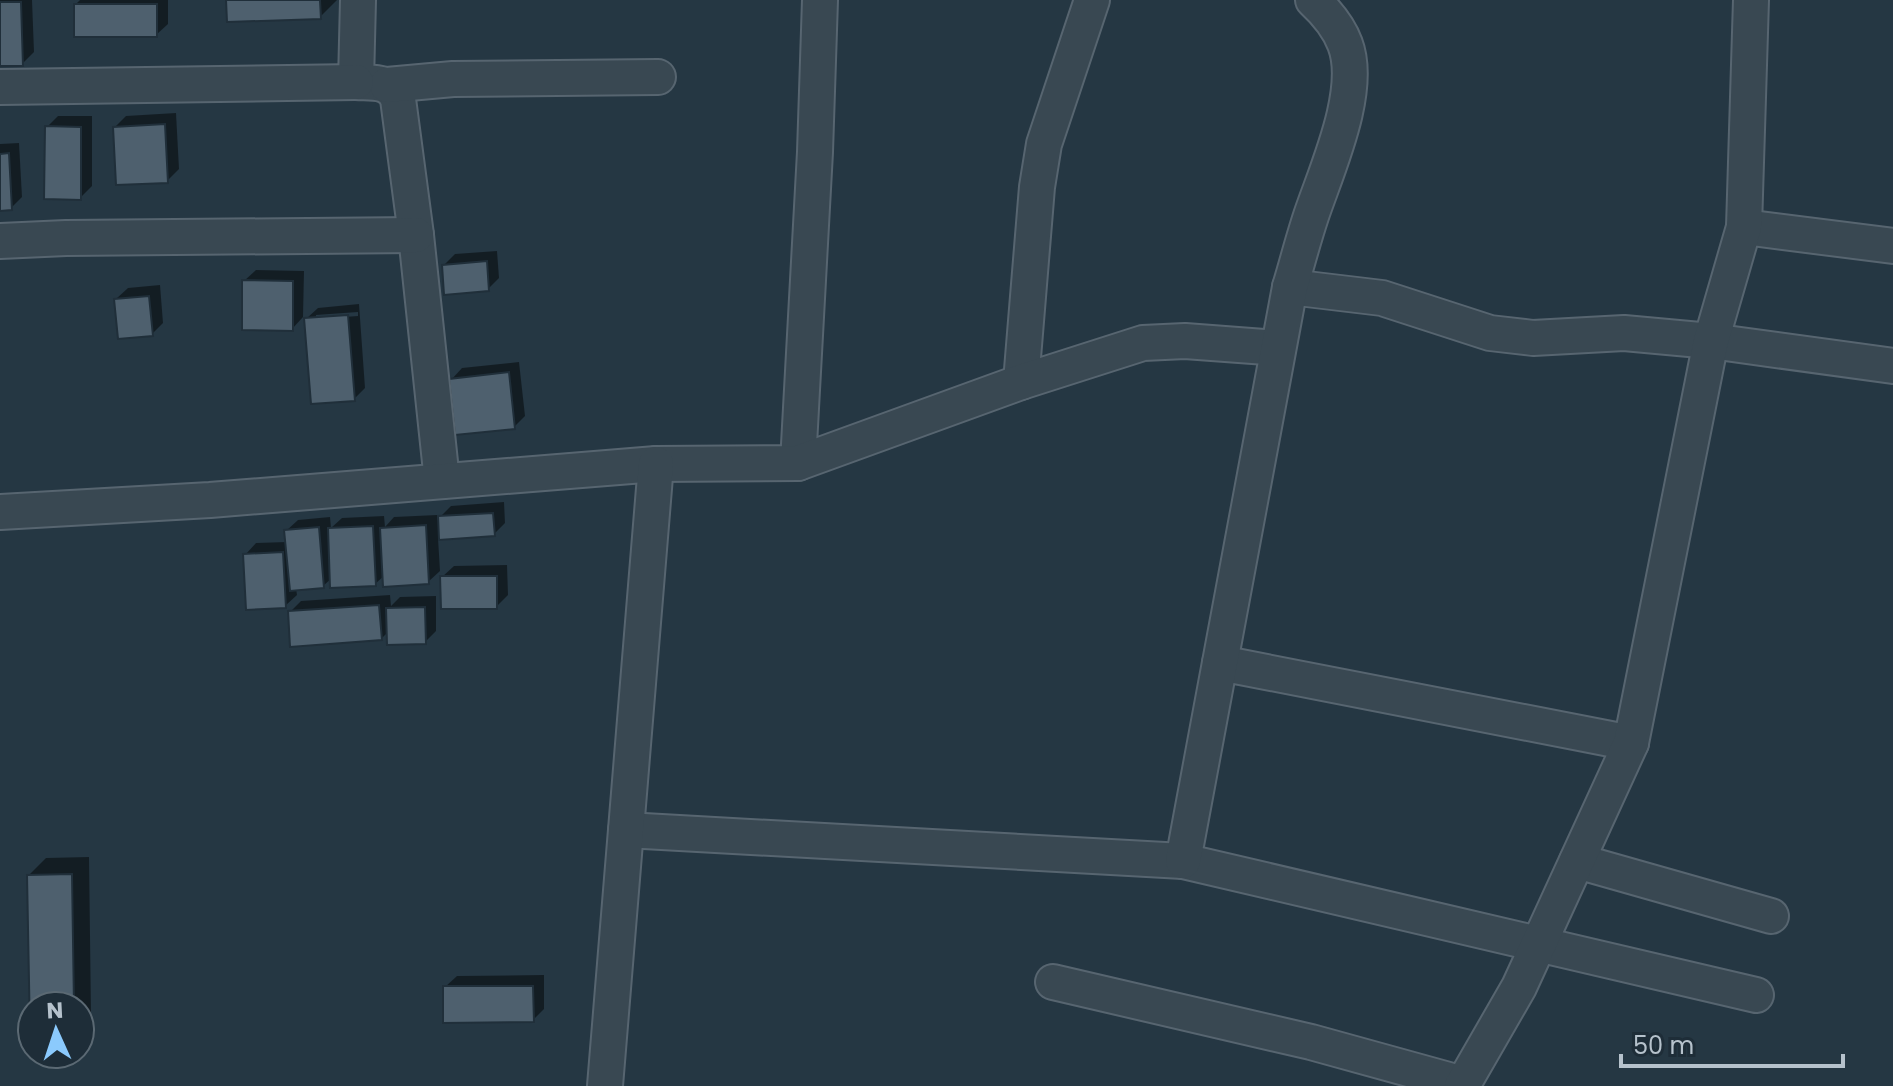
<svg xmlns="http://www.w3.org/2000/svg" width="1893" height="1086" viewBox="0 0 1893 1086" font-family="Poppins,sans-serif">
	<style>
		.shadow { fill: #0007; fill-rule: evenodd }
		.building { fill: #4e606e; stroke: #202f3a; stroke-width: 2 }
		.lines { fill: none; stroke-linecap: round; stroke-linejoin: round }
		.street-casing { stroke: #576570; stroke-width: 38 }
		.street { stroke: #394852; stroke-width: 34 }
	</style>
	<rect width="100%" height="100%" fill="#253743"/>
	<g class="shadow">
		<path d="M 0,0 L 32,0 L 34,52 L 22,64 L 0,64 Z"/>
		<path d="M 80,0 L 168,0 L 168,24 L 156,35 L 76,4 Z"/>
		<path d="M 228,0 L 337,0 L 320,17 Z"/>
		<path d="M 176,113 L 179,169 L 167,181 L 115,127 L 126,116 Z"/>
		<path d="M 58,116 L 92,116 L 92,186 L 80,198 L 47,127 Z"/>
		<path d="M 19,143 L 22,197 L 11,208 L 0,209 L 0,144 Z"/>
		<path d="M 497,251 L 499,278 L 488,289 L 444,265 L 455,254 Z"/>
		<path d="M 256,270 L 304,271 L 303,317 L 292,329 L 244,281 Z"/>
		<path d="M 160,285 L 163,323 L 152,334 L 116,299 L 128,288 Z"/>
		<path d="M 359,304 L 365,388 L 354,399 L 306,319 L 318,308 ZM 358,312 L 358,316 L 316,319 L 316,315 Z"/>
		<path d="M 519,362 L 525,416 L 514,427 L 451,380 L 462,368 Z"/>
		<path d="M 504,502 L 505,523 L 494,534 L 438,538 L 440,571 L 428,582 L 385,575 L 375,584 L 332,578 L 323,586 L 296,588 L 297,595 L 285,606 L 245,555 L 256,543 L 287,542 L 286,531 L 298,520 L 330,517 L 331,528 L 342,518 L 384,516 L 385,527 L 394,517 L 437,515 L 437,520 L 451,506 Z"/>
		<path d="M 507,565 L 508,595 L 496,607 L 442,577 L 454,566 Z"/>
		<path d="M 390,595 L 391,606 L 400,597 L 436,596 L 436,631 L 425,642 L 389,631 L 381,639 L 290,612 L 301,601 Z"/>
		<path d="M 89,857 L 91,1014 L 80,1025 L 80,1006 L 32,1006 L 29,875 L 46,858 Z"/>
		<path d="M 544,975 L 544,1009 L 533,1020 L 445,987 L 457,976 Z"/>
	</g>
	<g class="building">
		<path d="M 226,0 L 320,0 L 321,19 L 227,22 Z"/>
		<path d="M 0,2 L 21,2 L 23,66 L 0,66 Z"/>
		<rect x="74" y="4" width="83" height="33"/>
		<path d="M 165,124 L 168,183 L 116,185 L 113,127 Z"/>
		<path d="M 45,126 L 81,127 L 81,200 L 44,199 Z"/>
		<path d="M 9,153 L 12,210 L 0,211 L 0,154 Z"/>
		<path d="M 487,261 L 489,291 L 444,295 L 442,265 Z"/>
		<path d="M 242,280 L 293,281 L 293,331 L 242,330 Z"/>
		<path d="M 149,296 L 153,336 L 118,339 L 114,299 Z"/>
		<path d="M 348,315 L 355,401 L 311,404 L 304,318 Z"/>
		<path d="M 509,372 L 515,429 L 455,435 L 449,379 Z"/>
		<path d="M 493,513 L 495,536 L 439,540 L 438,516 Z"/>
		<path d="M 426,525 L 429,584 L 383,587 L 380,528 Z"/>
		<path d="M 373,526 L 376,586 L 330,588 L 328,528 Z"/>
		<path d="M 319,527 L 324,588 L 290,591 L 284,530 Z"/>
		<path d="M 283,552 L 286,608 L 246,610 L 243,554 Z"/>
		<path d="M 440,576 L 497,576 L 497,609 L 441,609 Z"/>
		<path d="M 379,605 L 382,640 L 290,647 L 288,611 Z"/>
		<path d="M 425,607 L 426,644 L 387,645 L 386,608 Z"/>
		<path d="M 72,874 L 74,1006 L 32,1006 L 32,1034 L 30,1034 L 27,875 Z"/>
		<path d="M 443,986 L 533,986 L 534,1022 L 443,1023 Z"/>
	</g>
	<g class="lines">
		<g class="street-casing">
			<g id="street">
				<path d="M 358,0 L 356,82 C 373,83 391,80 398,99 L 416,235 L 442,481"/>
				<path d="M 387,85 L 453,79 L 658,77"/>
				<path d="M 0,87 L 356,82"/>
				<path d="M 1744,227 L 1893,246"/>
				<path d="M 0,241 L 66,238 L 416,235"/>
				<path d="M 1290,287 L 1382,298 L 1490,333 L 1533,338 L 1624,333 L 1711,341 L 1893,366"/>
				<path d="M 1021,382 L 1037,187 L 1044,144 L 1092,0"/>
				<path d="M 798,463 L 815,152 L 820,0"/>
				<path d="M 0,512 L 210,500 L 656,464 L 798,463 L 1021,382 L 1143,343 L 1185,341 L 1278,348"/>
				<path d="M 1220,663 L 1631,743"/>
				<path d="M 626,830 L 1183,861 L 1756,995"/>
				<path d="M 1183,861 L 1290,287 C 1297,264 1303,240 1311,216 C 1326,171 1363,91 1345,44 C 1339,28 1326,12 1313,0"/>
				<path d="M 1577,861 L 1771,916"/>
				<path d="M 1053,982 L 1311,1042 L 1463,1084"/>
				<path d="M 605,1086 L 656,464"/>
				<path d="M 1462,1086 L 1519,987 L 1631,743 L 1711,341 L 1744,227 L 1751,0"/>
			</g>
		</g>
		<use href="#street" class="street"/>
	</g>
	<g transform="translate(56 1030) rotate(357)"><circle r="38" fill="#1e2d38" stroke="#5b6973" stroke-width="2"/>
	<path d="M0-6L14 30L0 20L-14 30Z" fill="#8bcafd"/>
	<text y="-12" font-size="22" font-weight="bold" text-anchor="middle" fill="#b6c2cc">N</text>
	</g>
	<path d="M1621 1054v12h222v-12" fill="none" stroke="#b6c2cc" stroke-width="4"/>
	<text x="1633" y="1054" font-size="24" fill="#b6c2cc" stroke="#1e2d38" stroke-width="6" paint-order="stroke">50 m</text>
</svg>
